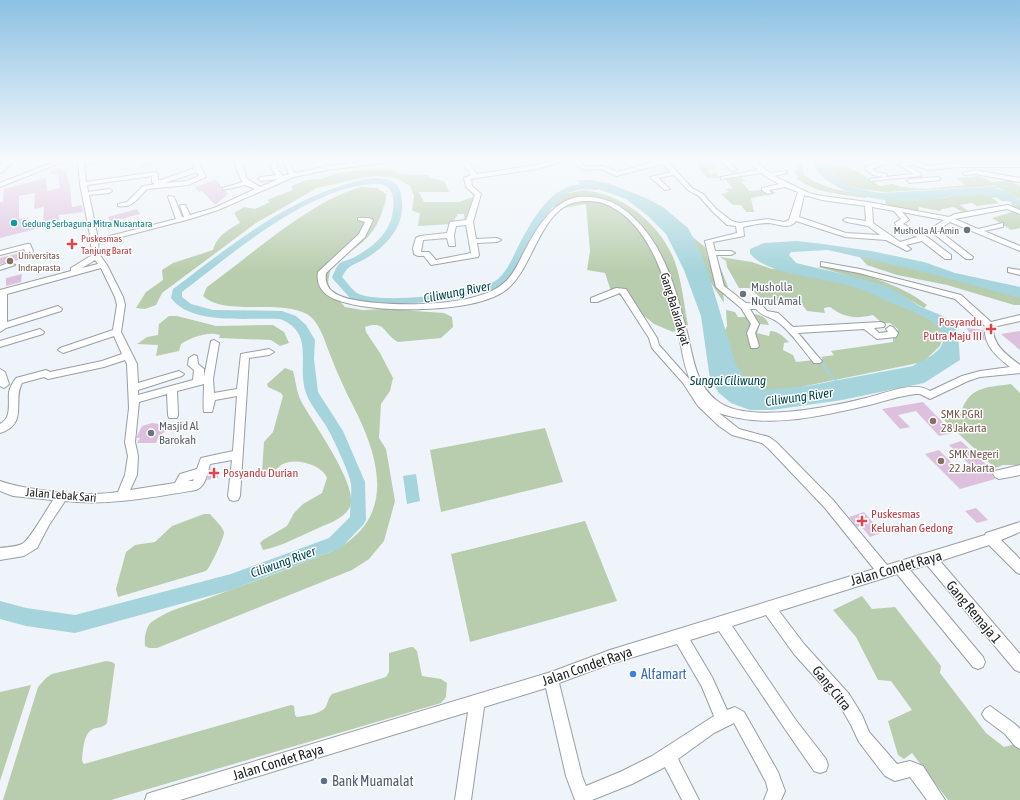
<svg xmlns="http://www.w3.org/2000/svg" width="1020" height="800" viewBox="0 0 1020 800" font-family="'Asap Condensed',sans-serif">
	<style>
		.green { fill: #b8cdad }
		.water { fill: #a5d4dc }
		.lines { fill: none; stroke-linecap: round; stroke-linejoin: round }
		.stream-far1 { stroke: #a5d4dc; stroke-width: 1.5 }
		.stream { stroke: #a5d4dc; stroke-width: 2 }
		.river { fill: #a5d4dc; fill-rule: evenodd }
		.building { fill: #ddc0dd; fill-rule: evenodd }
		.minor-casing { stroke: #999ea3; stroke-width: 2 }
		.highway-casing { stroke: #999ea3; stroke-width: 2 }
		.minor { fill: #fff; fill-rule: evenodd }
		.highway { fill: #fff; fill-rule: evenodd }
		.culture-dot { fill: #0f9aa8; stroke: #fff; stroke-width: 1.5 }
		.worship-dot { fill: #6b7280; stroke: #fff; stroke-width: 1.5 }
		.health-dot { fill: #e0444e; stroke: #fff; stroke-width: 1.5 }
		.education-dot { fill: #8d6e63; stroke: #fff; stroke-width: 1.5 }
		.shop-dot { fill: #3f7fe0; stroke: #fff; stroke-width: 1.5 }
		.service-dot { fill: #5c6f8a; stroke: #fff; stroke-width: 1.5 }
		.labels { text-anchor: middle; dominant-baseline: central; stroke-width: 3; stroke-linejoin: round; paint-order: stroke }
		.far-culture-label { font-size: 10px; fill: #0d838f; stroke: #fff; text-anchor: start }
		.far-worship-label { font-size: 10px; fill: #5b616d; stroke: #fff; text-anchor: end }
		.far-health-label { font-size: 10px; fill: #be3a42; stroke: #fff; text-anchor: start }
		.far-education-label { font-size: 10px; fill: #785e54; stroke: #fff; text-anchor: start }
		.worship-label { font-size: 12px; fill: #5b616d; stroke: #fff; text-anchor: start }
		.street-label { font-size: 12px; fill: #212325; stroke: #fff }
		.health-label { font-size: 12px; fill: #be3a42; stroke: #fff; text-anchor: start }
		.education-label { font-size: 12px; fill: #785e54; stroke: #fff; text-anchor: start }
		.water-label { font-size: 13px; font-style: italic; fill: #004851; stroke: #fff }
		.near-street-label { font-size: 14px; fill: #212325; stroke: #fff }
		.near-shop-label { font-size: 14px; fill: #366cbe; stroke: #fff; text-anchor: start }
		.near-service-label { font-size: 14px; fill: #4e5e75; stroke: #fff; text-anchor: start }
	</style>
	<rect width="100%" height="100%" fill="#eef4f9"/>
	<g class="green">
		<path d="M 693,160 L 716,160 L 717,162 L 714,169 L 707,170 L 711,174 L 716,173 L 721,178 L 707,178 Z"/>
		<path d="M 803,160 L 808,160 L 801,164 L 804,175 L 813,181 L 831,188 L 867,196 L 866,198 C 842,194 816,194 796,178 L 799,176 L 794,173 L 797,168 L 795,165 L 801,163 Z"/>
		<path d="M 829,164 C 847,163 866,176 880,186 L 893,184 L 901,187 L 926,189 L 965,185 L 957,178 L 979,176 L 992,182 L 1009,180 L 1020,186 L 1020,199 L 995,186 L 884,192 L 861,189 L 845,184 L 835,175 Z"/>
		<path d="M 376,169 L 394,170 L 400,174 L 427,175 L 431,178 L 444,181 L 449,192 L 419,192 L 424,202 L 459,202 L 473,197 L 475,200 L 468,221 L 465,222 L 464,214 L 458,214 L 452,224 L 418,226 L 420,213 L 412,211 L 414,196 L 410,186 L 396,178 L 376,176 L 360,178 L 317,188 L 256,223 L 162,293 L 156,305 L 145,309 L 136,308 L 146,292 L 163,280 L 162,270 L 173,263 L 213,250 C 217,236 227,230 240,223 L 234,213 L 244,207 L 255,209 L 270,202 L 267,200 L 293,190 L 291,186 L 306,180 L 321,179 L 337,173 Z"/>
		<path d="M 741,177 L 746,181 L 741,182 L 750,191 L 770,189 L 776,193 L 751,198 L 754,212 L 746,212 L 741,205 L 733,205 L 721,194 L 729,192 L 726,189 L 733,188 L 724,178 Z"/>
		<path d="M 361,187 L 377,188 L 386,194 C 387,200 384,205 382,212 C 372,242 354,247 331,266 L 328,282 L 331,291 L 345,307 L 362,310 L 385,309 L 444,313 L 452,317 L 453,327 L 441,338 L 398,342 C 383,334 386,320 365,327 L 366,332 L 380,353 L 393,378 L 390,391 L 381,404 L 379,438 L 386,449 L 395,501 L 384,541 L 369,559 L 352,570 L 157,648 L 149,648 L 145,646 C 144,638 146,625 153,621 C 168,610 189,605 206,599 C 238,587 271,576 302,563 C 318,556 336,552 349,541 C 399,503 372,441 348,396 C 342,383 336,370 331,357 C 326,345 322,329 313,319 C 291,296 226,318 203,296 L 207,287 C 250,256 310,201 361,187 Z"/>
		<path d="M 582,190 C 622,193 661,224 675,262 C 682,282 684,305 688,325 L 673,332 L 654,324 L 619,295 L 611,291 L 605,273 L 587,270 L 590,251 L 586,204 L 563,208 L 552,207 L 563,195 Z"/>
		<path d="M 976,193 L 1006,198 L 1020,206 L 1020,228 L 1011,230 L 992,218 L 1016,211 L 1010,201 L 1002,201 L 996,197 L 992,198 L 999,203 L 977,206 L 972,203 L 960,205 L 968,211 L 962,212 L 954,207 L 942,209 L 940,211 L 919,207 L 918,211 L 886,205 L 885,200 L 943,198 Z"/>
		<path d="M 685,231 L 705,247 L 708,258 L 717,259 L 728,287 L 723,289 L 724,303 L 711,283 Z"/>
		<path d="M 859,256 L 921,270 L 1020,297 L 1020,305 L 1014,305 L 947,285 L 897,275 L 867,265 Z"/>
		<path d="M 720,257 L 752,262 L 772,269 L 781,267 L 872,291 L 930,319 L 945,331 L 940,346 L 923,362 L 771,393 L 739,385 L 725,330 L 727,326 L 726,310 L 735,312 L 738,317 L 751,317 L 751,314 C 759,314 766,316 769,325 L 760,324 L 757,333 L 769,336 L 770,331 C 778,331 783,336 789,342 L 784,343 L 783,350 L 793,355 L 796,362 L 823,359 L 821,357 L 834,355 L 831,351 L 893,342 L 893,337 L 898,329 L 890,323 L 882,323 L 873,315 C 855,319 845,318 830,307 L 824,308 L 825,313 L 807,311 L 797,298 L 790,302 L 786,298 L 766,302 L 749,288 L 739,288 L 727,267 L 726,261 Z"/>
		<path d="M 826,265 C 858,272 901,284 927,305 L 924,308 L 884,286 L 818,267 Z"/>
		<path d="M 169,316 L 177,316 L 216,326 L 273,325 L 284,332 L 289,343 L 280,346 L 271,340 L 219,338 L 220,335 C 207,331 191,338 181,344 L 179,351 L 156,356 L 158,345 L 137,344 L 147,337 L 158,335 L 159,324 Z"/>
		<path d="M 285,368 L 293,371 C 296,381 296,391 301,401 C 311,420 360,487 350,507 C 343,520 326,524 314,530 C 298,537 280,547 263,550 L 260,543 L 263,540 L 287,526 L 294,513 L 303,504 L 322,493 L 327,478 C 323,465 295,457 283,464 C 276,468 273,474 264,476 L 262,472 L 264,442 L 273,432 L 283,396 L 281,393 L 268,387 L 267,384 Z"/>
		<path d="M 1011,384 L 1020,393 L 1020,465 L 1003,465 L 995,468 L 944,420 L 960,415 C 969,386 984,388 1011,384 Z"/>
		<path d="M 545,428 L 563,482 L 441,512 L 430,450 Z"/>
		<path d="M 204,514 L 210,514 C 214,519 222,526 224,532 C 225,536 210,568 206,571 L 118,597 L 116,589 L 126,552 L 135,545 L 155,542 L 172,526 Z"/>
		<path d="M 585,521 L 617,601 L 470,642 L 451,554 Z"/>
		<path d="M 862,596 L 872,609 L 895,607 L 941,666 L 940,673 L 986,733 L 1004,747 L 1020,743 L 1020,800 L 948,800 L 912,753 L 904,759 L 898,755 L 888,721 L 912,710 L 891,681 L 878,680 L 856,637 L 833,610 Z"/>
		<path d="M 411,647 L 413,647 L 417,651 L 422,676 L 441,679 L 447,683 L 446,697 L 441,703 L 111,800 L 3,800 L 38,687 L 46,678 L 52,674 L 106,661 L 112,662 L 115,664 L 107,723 C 103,728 98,727 93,729 C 83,733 83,752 82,761 L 84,764 L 291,705 L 294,706 L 295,715 L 297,717 C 304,716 320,714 325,708 C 328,703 328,698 332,694 L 386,677 L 389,672 L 389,653 Z"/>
		<path d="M 31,685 L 0,781 L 0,692 Z"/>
	</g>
	<g class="water">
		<path d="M 812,160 L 828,160 C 832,185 859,189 880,193 L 990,187 L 1006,191 L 1020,200 L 1020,207 C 986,185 947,200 910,201 C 881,202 822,194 812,160 Z"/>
		<path d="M 578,180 L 590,180 L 608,183 L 646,198 L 663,207 L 688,228 L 702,255 L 710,279 L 736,365 L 749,383 L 767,390 L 807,386 L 913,366 C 922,360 934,356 940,348 C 955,325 912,312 899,306 C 884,300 870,292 854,287 C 829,278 764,275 750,253 L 750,249 L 764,243 L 797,241 L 823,244 L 871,251 L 924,262 L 955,273 L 1020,287 L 1020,298 L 924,272 L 828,250 L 791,252 L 789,255 L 796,263 L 855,277 L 888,287 L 921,307 L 943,316 L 954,324 L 958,333 L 960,360 L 924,383 L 842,400 L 772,410 L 750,410 L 731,403 L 719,393 L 710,379 L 701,316 L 684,270 L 666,234 L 648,216 L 626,199 L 598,189 L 582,188 Z"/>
		<path d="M 416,474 L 420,501 L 407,504 L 403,476 Z"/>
	</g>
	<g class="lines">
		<path class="stream-far1" d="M 990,188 L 1007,186 L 1020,190"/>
		<g class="stream">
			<path d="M 802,337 L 807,344"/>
			<path d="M 819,361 L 837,382"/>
		</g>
		<path class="river" d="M 366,179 C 375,178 388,177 396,184 C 402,191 402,199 402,208 C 402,228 385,247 368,257 C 356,265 349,263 342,277 C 348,283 353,293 362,295 C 386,303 479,295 498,279 C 507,271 511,261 516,251 C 530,224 549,184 584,184 C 590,184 597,183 601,187 L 597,190 L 582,189 L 571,192 L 560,199 L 543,219 L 513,276 L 497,289 L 447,300 L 404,304 L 369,304 L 351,299 L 333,279 L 332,277 C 334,273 336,267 339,264 C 342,261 349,260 353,258 C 368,250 385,238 391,220 C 395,205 397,183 376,184 C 311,185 232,254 182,292 L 182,297 L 191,304 L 213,310 L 282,311 L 296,316 L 306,325 L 315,340 L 314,359 L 318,392 L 343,431 L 365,482 L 366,520 L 363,525 L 341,548 L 231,590 L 75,633 L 26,626 L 0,619 L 0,601 L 26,608 L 75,615 L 231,574 L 329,538 L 350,517 C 350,506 352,495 351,484 C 350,474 335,443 330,433 C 323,419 311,407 306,393 C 296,365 316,333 280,319 C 250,317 191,326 171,298 L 173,289 C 235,243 289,196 366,179 Z"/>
	</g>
	<g class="building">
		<path d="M 139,160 L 152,160 L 154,165 L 141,168 Z"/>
		<path d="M 58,168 L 65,170 L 70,186 L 72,207 L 82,205 L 83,212 L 59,215 L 60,223 L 0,238 L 0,202 L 3,202 L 4,189 L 46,178 L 47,191 L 60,188 L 58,175 L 49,173 ZM 35,193 L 34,209 L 44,207 L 43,221 L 28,225 L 28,217 L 19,219 L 19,196 Z"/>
		<path d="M 216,179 L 222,187 L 222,191 L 225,191 L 228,194 L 215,205 L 202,191 L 199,192 L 195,187 Z"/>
		<path d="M 137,209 L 140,214 L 110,222 L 108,217 Z"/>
		<path d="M 24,252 L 28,254 L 28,258 L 0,264 L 0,258 Z"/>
		<path d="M 22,274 L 21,282 L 6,286 L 6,278 Z"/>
		<path d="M 967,328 L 983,330 L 985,340 L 971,337 Z"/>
		<path d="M 1020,331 L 1020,350 L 1001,334 Z"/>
		<path d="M 923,402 L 953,433 L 939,436 L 916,411 L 898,415 L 910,427 L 900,429 L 882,409 Z"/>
		<path d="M 152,423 L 167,425 L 166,431 L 159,436 L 156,443 L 137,443 L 140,438 L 137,438 L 137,436 L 142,426 Z"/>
		<path d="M 961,441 L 993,471 L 992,475 L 995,479 L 960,489 L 925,454 L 939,450 L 961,472 L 974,469 L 949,445 Z"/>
		<path d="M 216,466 L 216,472 L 219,471 L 218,478 L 207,480 L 211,467 Z"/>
		<path d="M 976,508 L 988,520 L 977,523 L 965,511 Z"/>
		<path d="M 864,512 L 876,526 L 881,524 L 887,531 L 870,537 L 861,526 L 857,527 L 849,517 Z"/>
	</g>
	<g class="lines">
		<g class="minor-casing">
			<g id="minor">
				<path d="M 59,160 L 67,160 L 0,187 L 0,183 Z"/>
				<path d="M 78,160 L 84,160 L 84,162 L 107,160 L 84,165 L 86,182 L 155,172 L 158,174 L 158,180 L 161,180 L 195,168 L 191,160 L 197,160 L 206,177 L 188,185 L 147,189 C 138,198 132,209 118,206 L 118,204 L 127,202 L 143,186 L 155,184 L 152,182 L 152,176 L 87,185 L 88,192 L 109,189 L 112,191 L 109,193 L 89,195 L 98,239 L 176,219 L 168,197 L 169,196 L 174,197 L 182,217 L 184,217 L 180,206 L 181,205 L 185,205 L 190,215 L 214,208 L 255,189 L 245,185 L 223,190 L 223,188 L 243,182 C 239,178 236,166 233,160 L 239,160 L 244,169 L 246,178 L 260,187 L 278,179 L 261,181 L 258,179 L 261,177 L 276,175 L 272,170 L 270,160 L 276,160 L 278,170 L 283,176 L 289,174 L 283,160 L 289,160 L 294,173 C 327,166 360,160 394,160 L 391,162 L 327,170 L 294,177 L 218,210 L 190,219 L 98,243 L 99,254 L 107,265 L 123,297 L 125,305 L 121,332 L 137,364 L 138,383 L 179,371 L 184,374 L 182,376 L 138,390 L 138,395 L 193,380 L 194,370 L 188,365 L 189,358 L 194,355 L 197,356 L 198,364 L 204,369 L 204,377 L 211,341 L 214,340 L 219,343 L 213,379 L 214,393 L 237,389 L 241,354 L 269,349 L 274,352 L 269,355 L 249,358 L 240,496 L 238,500 L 234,501 L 230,500 L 228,496 L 232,460 L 210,464 C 207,474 206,486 196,490 C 153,497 110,506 65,501 L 49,525 L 37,548 L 24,556 L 0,560 L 0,548 C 7,547 16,547 22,544 C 29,541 47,509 53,500 L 13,496 L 0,491 L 0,481 C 28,491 88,497 118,492 L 125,475 L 128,456 L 125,442 L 129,408 L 127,364 L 125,360 L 104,367 L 48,379 L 44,377 L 22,383 C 12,401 29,424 0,433 L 0,424 C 12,418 8,404 9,392 C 10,387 13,382 16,378 L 46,370 L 50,372 L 102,361 L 122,354 L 114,336 L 63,353 L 58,350 L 60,348 L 113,330 L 117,305 L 115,297 L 101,268 L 7,294 L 7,322 L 58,306 L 62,309 L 61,311 L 6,328 L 0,332 L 0,290 L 71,271 L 71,268 L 92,255 L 90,235 L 80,184 ZM 197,172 L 199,176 L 187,181 L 165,183 ZM 95,260 L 98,264 L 82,268 ZM 204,384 C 204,390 203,408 204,412 L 212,412 L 215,400 L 237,396 L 233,451 L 201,458 L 197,469 L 180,474 L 175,483 L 130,490 L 137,475 L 138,456 L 135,442 L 139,402 L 167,394 L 168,415 L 169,418 L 177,418 L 178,415 L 177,391 ZM 194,479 L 193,481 L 188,481 Z"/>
				<path d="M 460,160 L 466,160 L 477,174 L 537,165 L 557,160 L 567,160 L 537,169 L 471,179 L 472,186 L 481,194 L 473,222 L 476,239 L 497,238 L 501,240 L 497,242 L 477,243 L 479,255 L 478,257 L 431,265 L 424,256 L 418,256 L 414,254 L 413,248 L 416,238 L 420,236 L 447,233 L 450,222 L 466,220 L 475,195 L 466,187 L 464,178 L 471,175 ZM 466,225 L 471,253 L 436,260 L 429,252 L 421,252 L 423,240 L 447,238 L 449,246 L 455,246 L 454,235 L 456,226 Z"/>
				<path d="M 569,160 L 576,160 L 587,167 L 604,166 L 617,172 L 657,161 L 667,161 L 692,188 L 703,194 L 716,209 L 732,221 L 739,223 L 768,219 L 784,222 L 789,220 L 798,192 L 785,187 L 769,190 L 772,193 L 767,194 L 762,190 L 762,188 L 779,184 L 765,176 L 762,173 L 721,179 L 721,177 L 758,170 L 747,160 L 754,160 L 770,173 L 787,171 L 787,173 L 774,176 L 809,193 L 822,196 L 868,202 L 949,217 L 955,214 L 1008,205 L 1020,210 L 1020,214 L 1007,209 L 955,219 L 978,229 L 1003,223 L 1003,227 L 984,231 L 1020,246 L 1020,251 L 950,222 L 938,230 L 973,257 L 972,259 L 966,259 L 929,230 L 944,220 L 902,212 L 909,220 L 903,224 L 926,236 L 951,255 L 951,259 L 945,259 L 922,241 L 906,245 L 911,249 L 907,251 L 886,240 L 845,237 L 796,221 C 790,230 778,224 769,223 C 761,223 751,225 743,227 L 744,236 L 713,242 L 715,251 L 731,251 L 735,253 L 731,255 L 716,255 L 724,286 L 746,303 L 761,304 L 767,311 L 778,313 L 793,327 L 881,322 L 884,323 L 885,325 L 884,327 L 874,328 L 879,333 L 888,332 L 886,329 L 890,326 L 893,327 L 898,333 L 896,337 L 877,339 L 864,329 L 798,333 L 820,359 L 822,361 L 820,363 L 814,363 C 803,350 792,333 779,323 C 771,316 762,317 756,309 L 750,309 L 759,324 L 755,333 L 759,346 L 757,348 L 751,348 L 747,333 L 751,324 L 741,308 L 716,287 L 705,241 L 737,233 L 736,226 L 727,225 L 712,211 L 699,196 L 688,190 L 674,175 L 658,178 L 670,189 L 665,190 L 650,177 L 671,172 L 663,164 L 616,176 L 601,169 L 584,170 ZM 804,195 L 822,200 L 865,206 L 866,221 L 847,218 L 843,220 L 847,222 L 868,226 L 880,235 L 846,233 L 799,217 ZM 872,207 L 894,211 L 901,219 L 895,223 L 897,227 L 917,237 L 900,242 L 873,223 Z"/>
				<path d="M 720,160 L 727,160 L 737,170 L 732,171 Z"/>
				<path d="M 885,160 L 894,160 L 872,169 L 877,172 L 886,174 L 887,175 L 885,177 L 913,174 L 898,164 L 913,161 L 929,166 L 957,163 L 1020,163 L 1020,167 L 957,167 L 929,170 L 913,165 L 907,165 L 921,174 L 921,176 L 870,181 L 870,179 L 884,177 L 873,175 L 865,169 L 865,167 Z"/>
				<path d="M 975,170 L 1020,178 L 1020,182 L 975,174 L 965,175 L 962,173 Z"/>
				<path d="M 938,177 L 940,178 L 940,180 L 910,183 L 907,181 L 910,179 Z"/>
				<path d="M 577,197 C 600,195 618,202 634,218 C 666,249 676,291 687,332 C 693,356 695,383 716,400 C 745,425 830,407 866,398 C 884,394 914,380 930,391 L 962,376 L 980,371 L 1010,367 C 996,356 983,345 985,326 L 955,299 L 859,273 L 821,266 L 821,262 L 860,269 L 961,295 L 991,322 L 1020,315 L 1020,321 L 993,327 C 992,345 1007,355 1020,365 L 1020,373 L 980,377 L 968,381 L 930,399 L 920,394 L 916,394 C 898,396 882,402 865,406 C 818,417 765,429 719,413 L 739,429 L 769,437 L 776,442 L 833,500 L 887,565 L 985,535 L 986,533 L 1020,522 L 1020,532 L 1001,540 L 1020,559 L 1020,574 L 1016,572 L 989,545 L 940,561 L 1020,654 L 1020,672 L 1015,670 L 927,565 L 910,570 L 983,657 L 985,662 L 983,667 L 978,669 L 973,667 L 897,574 L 779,611 L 804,644 L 849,694 L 862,715 L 869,732 L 897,764 L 910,761 L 923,766 L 945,800 L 927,800 L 910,777 L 895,781 L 885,776 L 859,742 L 851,725 L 839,704 L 794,654 L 766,615 L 732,626 L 795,719 L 826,759 L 828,765 L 826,771 L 820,773 L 814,771 L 785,729 L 719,631 L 690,640 L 712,677 L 727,710 L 735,707 L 744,712 L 778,772 L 785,791 L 781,800 L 764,800 L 768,790 L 766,782 L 734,723 L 714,733 L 678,759 L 699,800 L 682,800 L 665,767 L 632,784 L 592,800 L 575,800 L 566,776 L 546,688 L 484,707 L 471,800 L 455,800 L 468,712 L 180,800 L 145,800 L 147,794 L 153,792 L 551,672 L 610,650 L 874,569 L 825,508 L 768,448 L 762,443 L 732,435 L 719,426 L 698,406 L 683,383 L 652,348 L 649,338 L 620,293 L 597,302 L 591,302 L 591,298 L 616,288 L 626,289 L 657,338 L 659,345 L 690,380 C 684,366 682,350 679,336 C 669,291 653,223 605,204 C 599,201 591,201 584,201 C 540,202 535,268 506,290 C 476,313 383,313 347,303 C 330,299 315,291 318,272 L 359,234 L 365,222 L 358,220 L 358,218 L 369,218 L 373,220 L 365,237 L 326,273 C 323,291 339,297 355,300 C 390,307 479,308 505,282 C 513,275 518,264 523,254 C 535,231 550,203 577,197 ZM 677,644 L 702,687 L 714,716 L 652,756 L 620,772 L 586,786 L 582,776 L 559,683 L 610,664 Z"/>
				<path d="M 27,244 L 30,244 L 33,251 L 32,253 L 26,253 L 24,249 L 0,255 L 0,251 Z"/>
				<path d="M 8,263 L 11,263 L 15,265 L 0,270 L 0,266 Z"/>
				<path d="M 1008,268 L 1020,270 L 1020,275 L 1008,272 Z"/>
				<path d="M 40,329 L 44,332 L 43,334 L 0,347 L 0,341 Z"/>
				<path d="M 0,369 L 5,372 L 9,384 L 7,386 L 4,388 L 0,386 Z"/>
				<path d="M 1020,465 L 1020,475 L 999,479 L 995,477 L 993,474 L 995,471 Z"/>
				<path d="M 990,706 L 1015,724 L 1020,729 L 1020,749 L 1015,746 L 1005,734 L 985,719 L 982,714 L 985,709 Z"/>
			</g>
		</g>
		<g class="highway-casing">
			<path id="highway" d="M 5,160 L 14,160 L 3,172 L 0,173 L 0,165 Z"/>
		</g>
		<use href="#minor" class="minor"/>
		<use href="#highway" class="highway"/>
	</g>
	<linearGradient id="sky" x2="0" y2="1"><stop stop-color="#8dc1e3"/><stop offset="0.59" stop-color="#f7fafc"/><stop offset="1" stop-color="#f7fafc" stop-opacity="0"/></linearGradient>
	<rect width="1020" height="272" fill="url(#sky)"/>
	<circle class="culture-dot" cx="14" cy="223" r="4"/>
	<g class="worship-dot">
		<circle cx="967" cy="230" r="4"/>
		<circle cx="743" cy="294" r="4"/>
		<circle cx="151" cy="433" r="4"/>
	</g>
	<g class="health-dot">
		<path d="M70 238h4v4h4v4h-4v4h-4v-4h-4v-4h4z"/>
		<path d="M989 323h4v4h4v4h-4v4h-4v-4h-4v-4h4z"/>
		<path d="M212 467h4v4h4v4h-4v4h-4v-4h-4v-4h4z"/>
		<path d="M860 515h4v4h4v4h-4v4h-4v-4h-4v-4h4z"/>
	</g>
	<g class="education-dot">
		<circle cx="10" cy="261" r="4"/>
		<circle cx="933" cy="421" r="4"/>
		<circle cx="941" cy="461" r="4"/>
	</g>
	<circle class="shop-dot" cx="633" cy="674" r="4"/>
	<circle class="service-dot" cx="324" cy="781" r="4"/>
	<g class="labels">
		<g class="far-culture-label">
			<text x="22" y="223">Gedung Serbaguna Mitra Nusantara</text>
		</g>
		<g class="far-worship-label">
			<text x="959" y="230">Musholla Al-Amin</text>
		</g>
		<g class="far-health-label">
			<text x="81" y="238">Puskesmas<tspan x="81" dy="12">Tanjung Barat</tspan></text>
		</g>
		<g class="far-education-label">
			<text x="18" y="255">Universitas<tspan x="18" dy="12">Indraprasta</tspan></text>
		</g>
		<g class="worship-label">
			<text x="751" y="287">Musholla<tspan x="751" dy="14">Nurul Amal</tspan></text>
			<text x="159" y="426">Masjid Al<tspan x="159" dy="14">Barokah</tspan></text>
		</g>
		<g class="street-label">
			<text transform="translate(675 309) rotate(73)">Gang Balairakyat</text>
			<text transform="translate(61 495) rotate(5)">Jalan Lebak Sari</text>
		</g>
		<g class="health-label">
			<text x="982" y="322" text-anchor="end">Posyandu<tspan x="982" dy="14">Putra Maju III</tspan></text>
			<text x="223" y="473">Posyandu Durian</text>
			<text x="871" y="514">Puskesmas<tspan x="871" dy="14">Kelurahan Gedong</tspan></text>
		</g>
		<g class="education-label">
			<text x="941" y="414">SMK PGRI<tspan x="941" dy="14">28 Jakarta</tspan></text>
			<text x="949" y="454">SMK Negeri<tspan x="949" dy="14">22 Jakarta</tspan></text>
		</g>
		<g class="water-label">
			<text transform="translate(457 292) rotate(-11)">Ciliwung River</text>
			<text x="728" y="380">Sungai Ciliwung</text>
			<text transform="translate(799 397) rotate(-8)">Ciliwung River</text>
			<text transform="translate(283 562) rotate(-20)">Ciliwung River</text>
		</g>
		<g class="near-street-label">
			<text transform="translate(896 568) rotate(-16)">Jalan Condet Raya</text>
			<text transform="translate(974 612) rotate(50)">Gang Remaja 1</text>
			<text transform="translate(587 666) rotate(-19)">Jalan Condet Raya</text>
			<text transform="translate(832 688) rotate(51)">Gang Citra</text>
			<text transform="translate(278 762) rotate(-17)">Jalan Condet Raya</text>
		</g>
		<g class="near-shop-label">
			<text x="641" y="674">Alfamart</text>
		</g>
		<g class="near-service-label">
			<text x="332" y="781">Bank Muamalat</text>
		</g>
	</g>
</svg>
